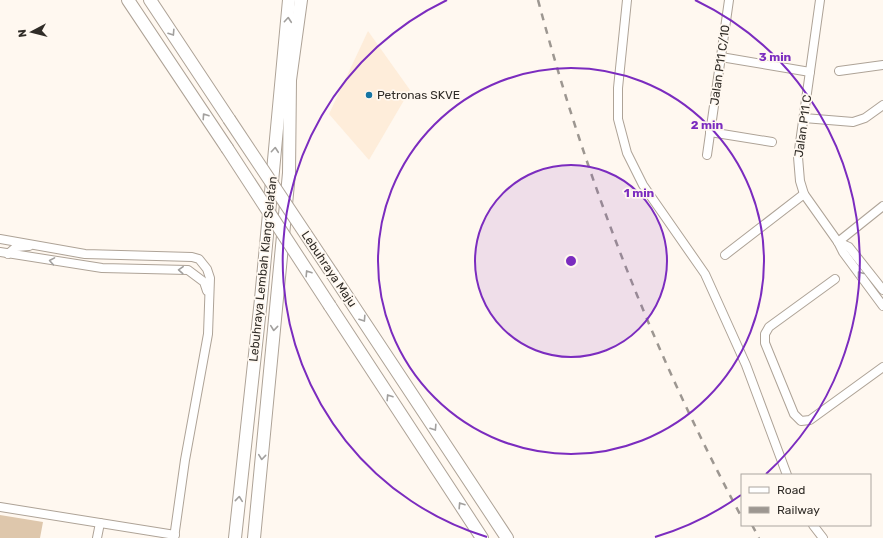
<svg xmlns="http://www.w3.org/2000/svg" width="883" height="538" viewBox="0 0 883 538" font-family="Rubik,sans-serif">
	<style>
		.built { fill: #feedda }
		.green { fill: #dec7ac }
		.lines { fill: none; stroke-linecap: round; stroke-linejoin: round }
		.minor-casing { stroke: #aea397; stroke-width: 10 }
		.highway-casing { stroke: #aea397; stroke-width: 14 }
		.minor { stroke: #fff; stroke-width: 8 }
		.highway { stroke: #fff; stroke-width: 12 }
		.rail { stroke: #9d9791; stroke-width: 2.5; stroke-dasharray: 7 7; stroke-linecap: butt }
		.highway-bridge-casing { stroke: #aea397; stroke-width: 14; stroke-linecap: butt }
		.highway-bridge { stroke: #fff; stroke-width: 12 }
		.oneway { stroke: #a2a09e }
		.ring { fill: none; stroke: #7b2cbf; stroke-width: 2 }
		.poi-dot { fill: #1675a3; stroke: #fff8f0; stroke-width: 1.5 }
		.labels { text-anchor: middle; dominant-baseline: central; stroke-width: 3.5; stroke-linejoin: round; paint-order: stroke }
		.street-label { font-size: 12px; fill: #302c27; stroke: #fff8f0 }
		.poi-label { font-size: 12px; fill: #302c27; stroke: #fff8f0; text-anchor: start }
		.centre { fill: #7b2cbf; stroke: #fff8f0; stroke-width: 2 }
		.ring-label { font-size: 12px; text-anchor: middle; font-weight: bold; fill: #7b2cbf; stroke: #fff8f0; stroke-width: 3.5; stroke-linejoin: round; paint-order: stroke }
	</style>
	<rect width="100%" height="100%" fill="#fff8f0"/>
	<path class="built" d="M 368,31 L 410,90 L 369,160 L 329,114 Z"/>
	<path class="green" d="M 0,515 L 43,522 L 40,538 L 0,538 Z"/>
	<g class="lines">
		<g class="minor-casing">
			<g id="minor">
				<path d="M 627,0 L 618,88 L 618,119 L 627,153 L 643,185 L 705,274 L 746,365 L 787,475"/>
				<path d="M 820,0 L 798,157 L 800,181 L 804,194 L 838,242 L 843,252 L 883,306"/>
				<path d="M 721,57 L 810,72"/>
				<path d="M 839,71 L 883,65"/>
				<path d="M 804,118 L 853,122 L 865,118 L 883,105"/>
				<path d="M 710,132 L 772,142"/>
				<path d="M 707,155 L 729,0"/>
				<path d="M 0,239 L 85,254 L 192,257 L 199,259 L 207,269 L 210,278 L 208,334 L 185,460 L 174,538"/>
				<path d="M 838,242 L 849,247 L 883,290"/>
				<path d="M 838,242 L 883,206"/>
				<path d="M 0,252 L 102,268 L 188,270 L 204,282 L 207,291"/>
				<path d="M 8,254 L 16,247 L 29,246"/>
				<path d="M 725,255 L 804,194"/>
				<path d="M 835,279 L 769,327 L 765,334 L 765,343 L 794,414 L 801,421 L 810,420 L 883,367"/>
				<path d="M 0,507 L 175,535"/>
				<path d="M 813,525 L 823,538"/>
				<path d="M 97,538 L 100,523"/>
			</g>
		</g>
		<g class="highway-casing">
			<g id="highway">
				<path d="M 128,0 L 227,148"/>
				<path d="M 150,0 L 229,119"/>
				<path d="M 333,275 L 507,538"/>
				<path d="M 330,306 L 482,538"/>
				<path d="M 235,538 L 261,299 L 289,0"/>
				<path d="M 254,538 L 289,173 L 290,80 L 301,0"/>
			</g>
		</g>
		<use href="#minor" class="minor"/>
		<use href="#highway" class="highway"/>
		<g class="rail">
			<path d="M 538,0 C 586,180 654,354 742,518"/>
			<path d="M 752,525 L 759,538"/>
		</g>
		<g class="highway-bridge-casing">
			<g id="highway-bridge">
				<path d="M 229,119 L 333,275"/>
				<path d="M 227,148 L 330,306"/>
			</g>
		</g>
		<use href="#highway-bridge" class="highway-bridge"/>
	</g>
	<defs><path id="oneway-chevron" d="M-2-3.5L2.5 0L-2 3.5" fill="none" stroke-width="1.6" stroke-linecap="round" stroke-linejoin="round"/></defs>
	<g class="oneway">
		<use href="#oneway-chevron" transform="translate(288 20) rotate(-85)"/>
		<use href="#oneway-chevron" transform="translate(172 33) rotate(57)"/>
		<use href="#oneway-chevron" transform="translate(205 116) rotate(-124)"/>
		<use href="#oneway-chevron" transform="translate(275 150) rotate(-85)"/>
		<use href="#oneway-chevron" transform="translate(52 261) rotate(-170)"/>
		<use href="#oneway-chevron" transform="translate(181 270) rotate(-177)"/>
		<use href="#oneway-chevron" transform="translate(308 273) rotate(-123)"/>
		<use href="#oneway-chevron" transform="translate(860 274) rotate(-127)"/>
		<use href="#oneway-chevron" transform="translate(363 319) rotate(57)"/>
		<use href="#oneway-chevron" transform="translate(274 328) rotate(96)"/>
		<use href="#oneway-chevron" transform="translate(389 397) rotate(-123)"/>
		<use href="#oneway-chevron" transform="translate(434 428) rotate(57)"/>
		<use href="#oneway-chevron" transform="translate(262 457) rotate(96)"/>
		<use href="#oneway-chevron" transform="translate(239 499) rotate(-84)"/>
		<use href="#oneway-chevron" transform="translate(461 505) rotate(-123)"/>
	</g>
	<circle cx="571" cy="261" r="96" fill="#7b2cbf" fill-opacity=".12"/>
	<g class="ring">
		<circle cx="571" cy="261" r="96"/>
		<circle cx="571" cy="261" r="193"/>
		<path d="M741 495A289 289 0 0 1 655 537M487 537A289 289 0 0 1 447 0M695 0A289 289 0 0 1 766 474"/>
	</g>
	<circle class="poi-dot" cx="369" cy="95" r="4"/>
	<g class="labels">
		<g class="street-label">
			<text transform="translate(720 65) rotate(-82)">Jalan P11 C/10</text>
			<text transform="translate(803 126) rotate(-82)">Jalan P11 C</text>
			<text transform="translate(263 269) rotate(-84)">Lebuhraya Lembah Klang Selatan</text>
			<text transform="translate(329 269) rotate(56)">Lebuhraya Maju</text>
		</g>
		<g class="poi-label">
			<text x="377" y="95">Petronas SKVE</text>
		</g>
	</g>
	<circle cx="571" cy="261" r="6" class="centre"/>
	<g class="ring-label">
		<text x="775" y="61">3 min</text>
		<text x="707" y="129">2 min</text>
		<text x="639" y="197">1 min</text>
	</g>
	<rect x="741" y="474" width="130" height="52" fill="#fff8f0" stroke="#aca6a0"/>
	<rect x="749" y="487" width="20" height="6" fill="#ffffff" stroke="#aca6a0"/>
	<text x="777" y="494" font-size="12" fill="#302c27">Road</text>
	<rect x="749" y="507" width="20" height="6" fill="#9d9791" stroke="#aca6a0"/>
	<text x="777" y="514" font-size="12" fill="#302c27">Railway</text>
	<g transform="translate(32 32) rotate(263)" stroke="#fff8f0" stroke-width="3" paint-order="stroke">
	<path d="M0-3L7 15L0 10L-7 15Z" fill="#302c27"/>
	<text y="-6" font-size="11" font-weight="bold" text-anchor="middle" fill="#302c27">N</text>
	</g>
</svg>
